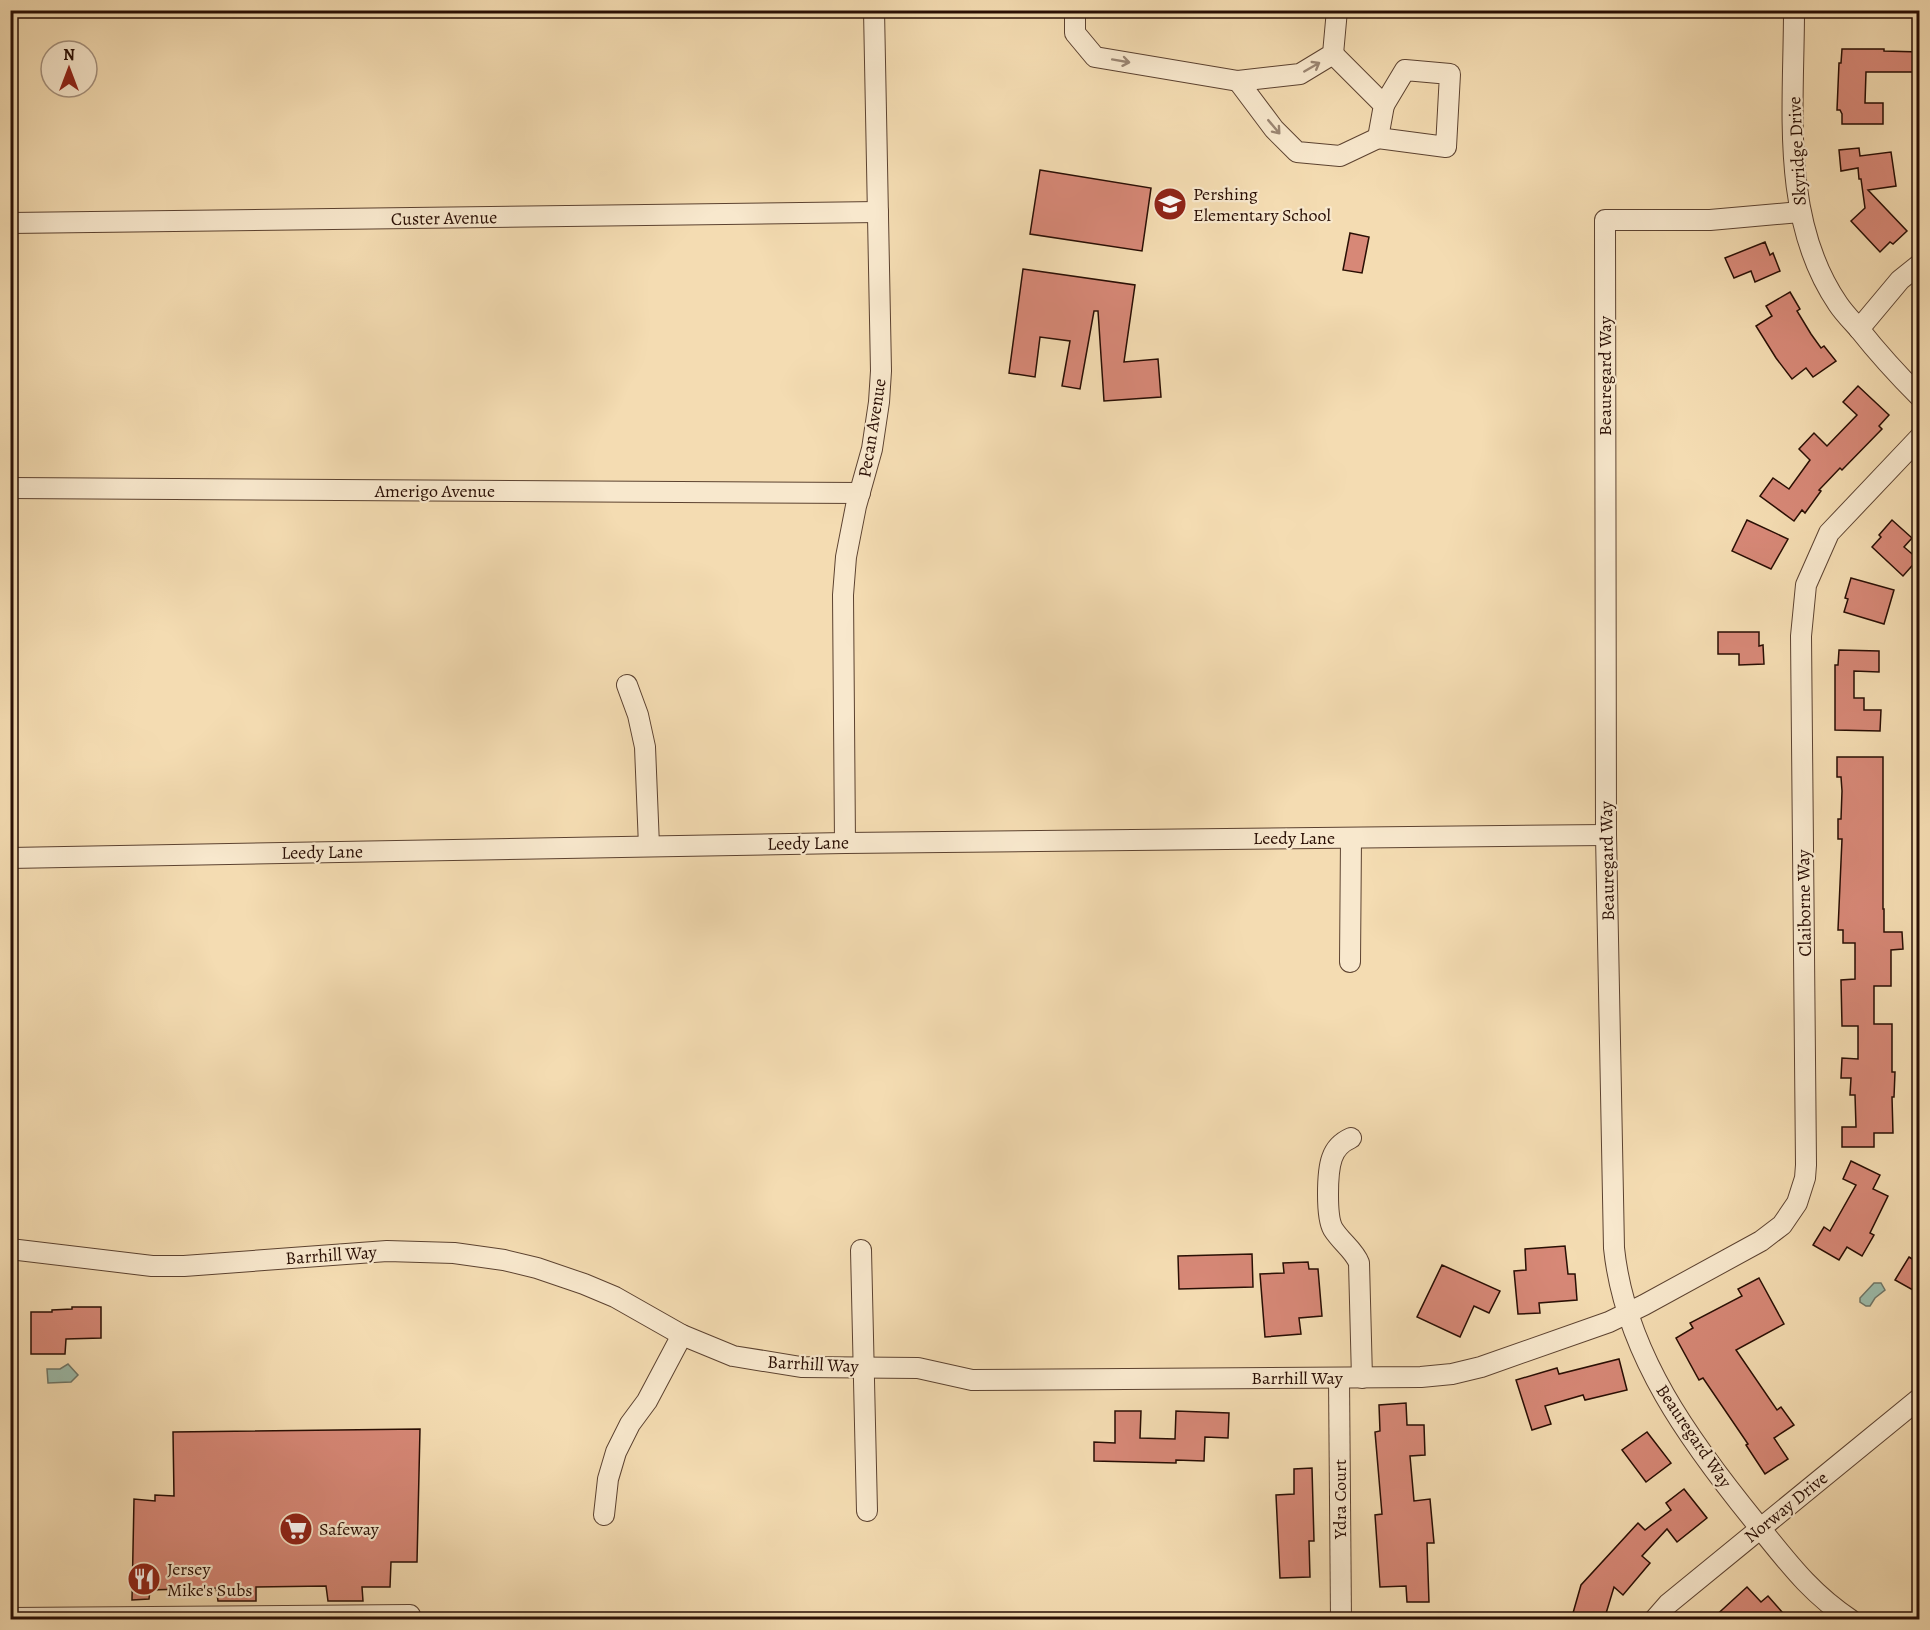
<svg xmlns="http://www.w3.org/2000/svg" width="1930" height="1630" viewBox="0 0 1930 1630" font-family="Alegreya,serif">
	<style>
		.water { fill: #9cbcab; stroke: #6e7668; stroke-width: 1.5 }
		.building { fill: #d78877; stroke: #290e04; stroke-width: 1.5 }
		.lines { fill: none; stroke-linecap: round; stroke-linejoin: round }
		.minor-casing { stroke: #5c4230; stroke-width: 22 }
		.minor { stroke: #f8e8cd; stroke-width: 20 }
		.oneway { stroke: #9b8673 }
		.labels { text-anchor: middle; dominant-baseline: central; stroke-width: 4.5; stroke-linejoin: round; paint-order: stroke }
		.street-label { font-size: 18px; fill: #290e04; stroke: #f8e8cd }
		.poi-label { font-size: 18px; fill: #290e04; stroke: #f8e8cd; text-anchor: start }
	</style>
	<rect width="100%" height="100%" fill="#f4dcb2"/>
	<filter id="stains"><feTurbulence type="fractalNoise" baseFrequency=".00333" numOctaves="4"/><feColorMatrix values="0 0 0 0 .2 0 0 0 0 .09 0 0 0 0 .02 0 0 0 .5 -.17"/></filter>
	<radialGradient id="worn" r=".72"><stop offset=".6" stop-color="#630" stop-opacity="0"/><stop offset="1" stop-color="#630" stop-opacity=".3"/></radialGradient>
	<g class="water">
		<path d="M 1874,1283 L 1881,1283 L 1885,1290 L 1875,1298 L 1870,1306 L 1866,1306 L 1860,1302 L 1860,1298 Z"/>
		<path d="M 68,1364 L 78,1375 L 71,1382 L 48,1383 L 47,1369 L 60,1369 Z"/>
	</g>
	<g class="building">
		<path d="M 1842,49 L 1884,49 L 1884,51 L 1920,52 L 1920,72 L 1866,72 L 1865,103 L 1883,103 L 1883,124 L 1842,124 L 1842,114 L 1840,110 L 1837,110 L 1839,63 L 1841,63 Z"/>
		<path d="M 1859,148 L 1860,156 L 1891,152 L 1896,186 L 1868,190 L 1907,231 L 1893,244 L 1890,242 L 1880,252 L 1851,221 L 1865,208 L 1861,179 L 1859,179 L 1858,168 L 1841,171 L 1839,150 Z"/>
		<path d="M 1040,170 L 1151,188 L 1142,251 L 1030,234 Z"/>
		<path d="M 1350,233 L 1369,237 L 1362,273 L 1343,270 Z"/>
		<path d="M 1765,242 L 1770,255 L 1773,253 L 1780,271 L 1755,282 L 1751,271 L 1734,278 L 1725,258 Z"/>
		<path d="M 1023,269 L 1135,285 L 1124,362 L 1158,359 L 1161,397 L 1104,401 L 1098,311 L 1094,311 L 1080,389 L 1062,386 L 1070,341 L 1040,337 L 1035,377 L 1009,373 Z"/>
		<path d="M 1790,292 L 1800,309 L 1797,311 L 1811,334 L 1821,348 L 1824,346 L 1836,361 L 1813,377 L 1806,368 L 1792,379 L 1776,358 L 1756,326 L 1772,316 L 1766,306 Z"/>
		<path d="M 1858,386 L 1889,415 L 1879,426 L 1882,429 L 1842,470 L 1840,468 L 1819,490 L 1821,491 L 1805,513 L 1802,510 L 1794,521 L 1760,496 L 1773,478 L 1789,489 L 1810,460 L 1799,449 L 1814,433 L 1827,446 L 1857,415 L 1843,402 Z"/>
		<path d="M 1747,520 L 1788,539 L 1771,569 L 1732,551 Z"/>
		<path d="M 1892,520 L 1912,538 L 1904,547 L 1918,559 L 1903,576 L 1872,547 L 1881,537 L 1879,535 Z"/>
		<path d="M 1851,578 L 1894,590 L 1884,624 L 1844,612 L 1848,599 L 1845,598 Z"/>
		<path d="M 1718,632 L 1759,632 L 1759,646 L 1763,645 L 1764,664 L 1739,665 L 1739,654 L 1718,654 Z"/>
		<path d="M 1839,650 L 1879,651 L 1879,672 L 1854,671 L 1854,698 L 1864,698 L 1864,710 L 1881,710 L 1880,731 L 1835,730 L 1835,665 L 1838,665 Z"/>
		<path d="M 1837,757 L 1883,757 L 1883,909 L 1884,909 L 1884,932 L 1902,932 L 1903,949 L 1891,950 L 1891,986 L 1874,986 L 1874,1024 L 1892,1024 L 1892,1072 L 1895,1072 L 1894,1097 L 1892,1097 L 1893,1133 L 1874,1133 L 1874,1147 L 1842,1147 L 1842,1127 L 1856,1127 L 1855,1095 L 1850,1095 L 1851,1078 L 1841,1078 L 1842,1058 L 1858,1059 L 1858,1026 L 1842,1026 L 1841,980 L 1855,979 L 1855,943 L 1843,943 L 1843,930 L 1838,930 L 1842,839 L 1838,839 L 1838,819 L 1841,819 L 1842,791 L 1841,777 L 1837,777 Z"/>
		<path d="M 1851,1161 L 1880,1175 L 1873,1189 L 1888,1196 L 1870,1233 L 1874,1235 L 1862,1256 L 1847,1247 L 1839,1260 L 1813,1245 L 1824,1227 L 1830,1231 L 1856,1185 L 1843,1179 Z"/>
		<path d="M 1565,1246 L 1568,1274 L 1575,1274 L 1577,1300 L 1539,1303 L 1540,1313 L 1518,1314 L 1514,1271 L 1526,1270 L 1525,1249 Z"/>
		<path d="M 1252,1254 L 1253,1287 L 1179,1289 L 1178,1256 Z"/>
		<path d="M 1909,1257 L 1920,1264 L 1920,1294 L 1895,1280 Z"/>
		<path d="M 1308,1262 L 1309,1269 L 1318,1269 L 1322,1316 L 1299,1318 L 1301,1334 L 1265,1337 L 1260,1274 L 1284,1273 L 1283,1263 Z"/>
		<path d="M 1442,1265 L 1500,1291 L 1489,1313 L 1474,1306 L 1460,1337 L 1417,1317 Z"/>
		<path d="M 1759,1278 L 1784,1324 L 1736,1350 L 1777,1410 L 1781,1407 L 1794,1425 L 1774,1438 L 1788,1459 L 1765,1474 L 1746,1445 L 1748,1444 L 1703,1378 L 1699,1380 L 1676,1338 L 1693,1328 L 1690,1323 L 1742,1296 L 1738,1289 Z"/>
		<path d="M 72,1307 L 101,1307 L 101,1338 L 66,1339 L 65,1354 L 31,1354 L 31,1312 L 52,1312 L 52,1310 L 72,1309 Z"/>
		<path d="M 1619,1359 L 1627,1390 L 1585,1400 L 1583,1395 L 1545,1406 L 1551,1424 L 1532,1430 L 1516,1380 L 1557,1368 L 1559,1374 Z"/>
		<path d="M 1406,1403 L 1407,1425 L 1424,1425 L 1425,1455 L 1410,1456 L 1414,1501 L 1430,1499 L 1434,1543 L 1427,1543 L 1429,1602 L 1407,1602 L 1406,1586 L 1380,1587 L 1375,1515 L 1382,1514 L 1375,1432 L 1380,1431 L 1379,1405 Z"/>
		<path d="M 1115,1411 L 1141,1411 L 1140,1438 L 1175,1439 L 1176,1411 L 1229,1413 L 1228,1438 L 1205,1437 L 1204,1461 L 1176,1460 L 1176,1463 L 1094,1461 L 1094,1442 L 1115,1443 Z"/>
		<path d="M 420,1429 L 417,1562 L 391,1562 L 390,1587 L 362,1587 L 363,1601 L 328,1601 L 326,1586 L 256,1587 L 256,1601 L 218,1601 L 216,1588 L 150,1590 L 149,1599 L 132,1600 L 134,1499 L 155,1501 L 155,1495 L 174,1496 L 173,1432 Z"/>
		<path d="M 1647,1432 L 1671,1463 L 1646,1482 L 1622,1450 Z"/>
		<path d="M 1312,1468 L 1314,1541 L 1309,1541 L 1310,1577 L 1280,1578 L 1276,1495 L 1294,1494 L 1294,1469 Z"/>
		<path d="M 1684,1489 L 1707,1518 L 1677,1542 L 1667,1529 L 1642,1556 L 1650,1563 L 1623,1595 L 1614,1587 L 1604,1620 L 1571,1620 L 1581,1585 L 1638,1523 L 1645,1530 L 1671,1510 L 1666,1503 Z"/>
		<path d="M 1747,1587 L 1761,1602 L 1768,1596 L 1782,1612 L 1774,1620 L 1711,1620 Z"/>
	</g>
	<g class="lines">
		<g class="minor-casing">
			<g id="minor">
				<path d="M 1075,10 L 1075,33 L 1095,57 L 1238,81 L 1300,74 L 1333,54 L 1337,10"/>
				<path d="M 1794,10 C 1794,108 1780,219 1838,304 C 1844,313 1852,321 1859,329 C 1878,353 1898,375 1920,397"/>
				<path d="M 1238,81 L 1274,129 L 1297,152 L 1340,156 L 1378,138 L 1384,105 L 1333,54"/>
				<path d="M 1378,138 L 1446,147 L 1450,74 L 1405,70 L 1384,105"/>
				<path d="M 1800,212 L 1710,220 L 1605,220 L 1606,835 L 1614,1248 C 1625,1354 1691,1443 1756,1523 C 1787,1561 1809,1592 1851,1620"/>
				<path d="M 10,223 L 878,212"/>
				<path d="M 1859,329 L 1900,280 L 1920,264"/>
				<path d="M 10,488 L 860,493"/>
				<path d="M 627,685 L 638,715 L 645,747 L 649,846"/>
				<path d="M 845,843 L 843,595 L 846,557 L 856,506 L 872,449 L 879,402 L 881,371 L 874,10"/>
				<path d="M 10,858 L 845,843 L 1606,835"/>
				<path d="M 1350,962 L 1351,838"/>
				<path d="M 1351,1138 C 1342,1142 1335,1149 1332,1158 C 1327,1172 1326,1217 1333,1229 C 1341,1242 1354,1250 1359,1263 L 1362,1378"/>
				<path d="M 10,1249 L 152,1266 L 184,1266 L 387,1251 L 454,1253 L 504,1260 L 537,1268 L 584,1284 L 615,1297 L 682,1335 L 733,1356 L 801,1367 L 918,1368 L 972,1380 L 1421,1377 L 1452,1374 L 1481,1367 L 1609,1322 L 1644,1305 L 1761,1241 L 1782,1225 L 1797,1203 L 1805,1178 L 1806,1165 L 1801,636 L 1806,585 L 1829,533 L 1920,437"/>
				<path d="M 861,1250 L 867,1511"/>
				<path d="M 1339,1378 L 1341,1620"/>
				<path d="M 604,1515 L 608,1479 L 616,1452 L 630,1424 L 647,1401 L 682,1335"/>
				<path d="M 10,1618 L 410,1615 L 410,1620"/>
				<path d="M 1654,1620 L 1668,1604 L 1920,1398"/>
			</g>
		</g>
		<use href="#minor" class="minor"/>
	</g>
	<defs><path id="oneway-shaft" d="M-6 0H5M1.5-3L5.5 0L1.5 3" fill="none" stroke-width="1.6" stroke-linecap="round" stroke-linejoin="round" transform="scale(1.5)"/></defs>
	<g class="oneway">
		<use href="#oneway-shaft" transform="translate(1121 61) rotate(10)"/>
		<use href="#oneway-shaft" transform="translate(1312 67) rotate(-30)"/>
		<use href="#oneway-shaft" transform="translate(1274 127) rotate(50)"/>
	</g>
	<defs>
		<g id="school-disc" transform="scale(1.725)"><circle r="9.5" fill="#8f2418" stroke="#f8e8cd"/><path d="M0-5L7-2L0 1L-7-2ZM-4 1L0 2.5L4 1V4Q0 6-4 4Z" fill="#fff"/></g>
		<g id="supermarket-disc" transform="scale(1.725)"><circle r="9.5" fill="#8f2418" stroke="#f8e8cd"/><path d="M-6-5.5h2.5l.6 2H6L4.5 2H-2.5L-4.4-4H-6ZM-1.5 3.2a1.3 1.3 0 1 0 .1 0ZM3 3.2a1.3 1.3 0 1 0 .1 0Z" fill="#fff"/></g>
		<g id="restaurant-disc" transform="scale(1.725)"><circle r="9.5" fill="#8f2418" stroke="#f8e8cd"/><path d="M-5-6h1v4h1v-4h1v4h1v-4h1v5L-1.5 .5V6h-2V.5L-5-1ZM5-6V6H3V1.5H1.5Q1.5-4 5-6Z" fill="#fff"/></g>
	</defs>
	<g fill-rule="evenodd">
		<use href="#school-disc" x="1170" y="204"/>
		<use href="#supermarket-disc" x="296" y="1529"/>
		<use href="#restaurant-disc" x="144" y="1579"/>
	</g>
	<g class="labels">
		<g class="street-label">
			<text transform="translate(1797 151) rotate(-93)">Skyridge Drive</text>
			<text transform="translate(444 218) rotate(-1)">Custer Avenue</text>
			<text transform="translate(1605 376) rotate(-90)">Beauregard Way</text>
			<text transform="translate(872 428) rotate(-81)">Pecan Avenue</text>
			<text x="435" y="491">Amerigo Avenue</text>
			<text x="1294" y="838">Leedy Lane</text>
			<text transform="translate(808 843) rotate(-1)">Leedy Lane</text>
			<text transform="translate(322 852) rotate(-1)">Leedy Lane</text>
			<text transform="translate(1607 861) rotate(-91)">Beauregard Way</text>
			<text transform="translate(1804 903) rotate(-91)">Claiborne Way</text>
			<text transform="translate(331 1255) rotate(-4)">Barrhill Way</text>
			<text transform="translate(813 1364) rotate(3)">Barrhill Way</text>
			<text x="1297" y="1378">Barrhill Way</text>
			<text transform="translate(1694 1436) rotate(56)">Beauregard Way</text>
			<text transform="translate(1340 1499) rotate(-90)">Ydra Court</text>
			<text transform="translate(1786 1507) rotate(-39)">Norway Drive</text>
		</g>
		<g class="poi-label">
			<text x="1193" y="194">Pershing<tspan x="1193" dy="21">Elementary School</tspan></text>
			<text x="319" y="1529">Safeway</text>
			<text x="167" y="1569">Jersey<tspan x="167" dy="21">Mike's Subs</tspan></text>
		</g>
	</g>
	<rect width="1930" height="1630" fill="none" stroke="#f4dcb2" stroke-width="36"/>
	<rect x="12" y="12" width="1906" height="1606" fill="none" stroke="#290e04" stroke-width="3"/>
	<rect x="18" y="18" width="1894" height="1594" fill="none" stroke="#290e04" stroke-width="1.5"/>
	<g transform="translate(69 69)"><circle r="28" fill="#f8e8cd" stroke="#a5917d" stroke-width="1.5"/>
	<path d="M0-4.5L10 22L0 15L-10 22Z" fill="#8f2418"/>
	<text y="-9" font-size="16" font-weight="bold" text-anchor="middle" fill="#290e04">N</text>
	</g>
	<rect width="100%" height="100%" filter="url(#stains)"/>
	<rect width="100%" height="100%" fill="url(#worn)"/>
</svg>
